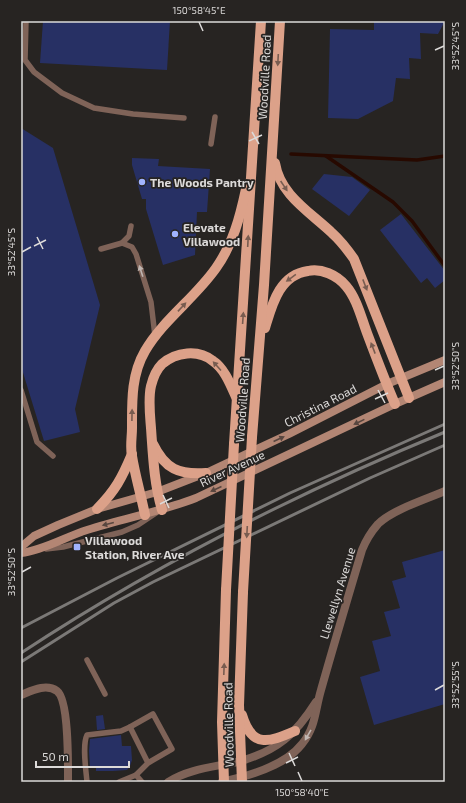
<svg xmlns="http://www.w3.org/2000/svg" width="466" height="803" viewBox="0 0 466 803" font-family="'Exo 2',sans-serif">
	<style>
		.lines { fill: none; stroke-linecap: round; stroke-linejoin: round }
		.stream { stroke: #270900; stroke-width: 3.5 }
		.building { fill: #273064 }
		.service { stroke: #7f6358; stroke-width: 5.5 }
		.minor { stroke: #7f6358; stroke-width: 8 }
		.tertiary { stroke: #7f6358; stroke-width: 8 }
		.secondary { stroke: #b38674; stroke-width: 8 }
		.primary { stroke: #dca189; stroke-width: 10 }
		.rail { stroke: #7b7977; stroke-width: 3 }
		.primary-bridge { stroke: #dca189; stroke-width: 10 }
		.oneway { fill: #785c50 }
		.oneway2 { fill: #c0b6b2 }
		.oneway3 { fill: #58463f }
		.ticks { fill: none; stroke: #dcdad9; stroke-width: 1.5 }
		.poi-dot { fill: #a1b3fd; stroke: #272422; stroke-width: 1.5 }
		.labels { text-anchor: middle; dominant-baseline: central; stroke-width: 3.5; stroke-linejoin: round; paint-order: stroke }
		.street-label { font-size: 12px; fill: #dcdad9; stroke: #272422 }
		.poi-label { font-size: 12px; font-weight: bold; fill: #dcdad9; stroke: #272422; text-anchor: start }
		.neatline { fill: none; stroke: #dcdad9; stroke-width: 1.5 }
		.ticks-label { font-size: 10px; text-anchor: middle; fill: #dcdad9 }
	</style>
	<rect width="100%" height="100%" fill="#272422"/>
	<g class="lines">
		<g class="stream">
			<path d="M 291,154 L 417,160 L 445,156"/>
			<path d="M 326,156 L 393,202 L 412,221 L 445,266"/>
		</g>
	</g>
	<g class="building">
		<path d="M 43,21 L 170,21 L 167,70 L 40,63 Z"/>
		<path d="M 374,21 L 445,21 L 438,34 L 420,33 L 421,59 L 409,58 L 410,79 L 396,78 L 393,101 L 358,119 L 328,118 L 330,29 L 374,30 Z"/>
		<path d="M 21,128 L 53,148 L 100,305 L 75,409 L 80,432 L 44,441 L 21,366 Z"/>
		<path d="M 132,158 L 159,159 L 158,166 L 210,169 L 207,212 L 197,212 L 195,255 L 163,265 L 146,209 L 146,199 L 142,199 L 132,165 Z"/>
		<path d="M 324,174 L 352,177 L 370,190 L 349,216 L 312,189 Z"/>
		<path d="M 401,214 L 445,271 L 445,280 L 435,288 L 427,278 L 421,283 L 380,230 Z"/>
		<path d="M 445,550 L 445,704 L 374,725 L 360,677 L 380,671 L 372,641 L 391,636 L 384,612 L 400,608 L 392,581 L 406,577 L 402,562 Z"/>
		<path d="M 103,715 L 105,729 L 97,730 L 96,716 Z"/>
		<path d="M 121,735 L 122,746 L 131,746 L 132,760 L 130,766 L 127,770 L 113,771 L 96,771 L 96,768 L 90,768 L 89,751 L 90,739 Z"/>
	</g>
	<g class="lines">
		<g class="service">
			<path d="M 26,21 L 25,60 L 34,72 L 62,93 L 94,108 L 133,114 L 184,118"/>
			<path d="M 211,144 L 215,117"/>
			<path d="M 122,243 L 132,247 L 136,254 L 151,302 L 155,336"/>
			<path d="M 101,249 L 122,243 L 129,236 L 131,226"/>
			<path d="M 21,390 L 37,442 L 53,456"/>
			<path d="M 46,549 L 63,547 L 122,532 L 138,525 L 156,513"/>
			<path d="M 87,660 L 105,694"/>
			<path d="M 136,775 L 142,782"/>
			<path d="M 87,782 C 86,770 82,745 87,735 L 121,731 L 130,727"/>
			<path d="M 119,782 L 136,775 L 148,763 L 172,749 L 153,714 L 130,727 L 148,763"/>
		</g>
		<g class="minor">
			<path d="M 21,695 C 31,691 46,683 57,691 C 69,700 68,765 68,782"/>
			<path d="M 241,761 C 278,750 295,735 316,702"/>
			<path d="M 242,777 C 263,771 288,762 302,744 C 316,727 315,710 321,690 C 334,644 348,597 362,550 C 366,540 371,532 378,524 C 392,510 426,499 445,491"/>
		</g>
		<g class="tertiary">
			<path d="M 168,782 C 190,768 216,767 241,761"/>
			<path d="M 222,782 L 242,777"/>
		</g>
		<g class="secondary">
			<path d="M 21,547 L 34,536 L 58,525 L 97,509 L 157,492 L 206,473 L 289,434 L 387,384 L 445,360"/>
			<path d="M 21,553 C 44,550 65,537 87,530 C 124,518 160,512 196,498 L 395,404 L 445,382"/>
		</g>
		<g class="primary">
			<path d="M 275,163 C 280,195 310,212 332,233 C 341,241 347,249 354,259 L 409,398"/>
			<path d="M 265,328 C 272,305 279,275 308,271 C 321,268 337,275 346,286 C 357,299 361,317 367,333 C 376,357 385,381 395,404"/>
			<path d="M 252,437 L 264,285 L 280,21"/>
			<path d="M 153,444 C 165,469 179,475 206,473"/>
			<path d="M 234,444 L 261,21"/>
			<path d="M 97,509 C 115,491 122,478 132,454"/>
			<path d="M 162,510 C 154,483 153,456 151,428 C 150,415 148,399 151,386 C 153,378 156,370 162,364 C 176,352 198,349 213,361 C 225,369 231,386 237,399"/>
			<path d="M 145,515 C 141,495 135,475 132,456 C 130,447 132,437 132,428 C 132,402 131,375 145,351 C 163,320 195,298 216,268 C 233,244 240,217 246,189"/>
			<path d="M 242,715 C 252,749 269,742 295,731"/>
			<path d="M 224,782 L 222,722 L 226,590"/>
			<path d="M 242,782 L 239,705 L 243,592"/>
		</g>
		<g class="rail">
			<path d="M 21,628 L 117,578 L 290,493 L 445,424"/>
			<path d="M 21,653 C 155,565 297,493 445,432"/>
			<path d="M 21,662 L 114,603 L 153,582 L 370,478 L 445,445"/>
		</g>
		<g class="primary-bridge">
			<path d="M 226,590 L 234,444"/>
			<path d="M 243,592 L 252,437"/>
		</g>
	</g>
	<defs><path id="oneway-solid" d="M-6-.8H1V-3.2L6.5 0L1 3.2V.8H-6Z"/></defs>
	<g class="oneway">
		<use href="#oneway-solid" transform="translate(278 60) rotate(93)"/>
		<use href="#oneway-solid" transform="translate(284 186) rotate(56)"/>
		<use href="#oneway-solid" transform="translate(248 241) rotate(-87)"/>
		<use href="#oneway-solid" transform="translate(291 278) rotate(144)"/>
		<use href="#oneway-solid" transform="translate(365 285) rotate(69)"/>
		<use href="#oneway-solid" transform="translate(182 307) rotate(-47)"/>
		<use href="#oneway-solid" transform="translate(243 318) rotate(-86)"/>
		<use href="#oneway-solid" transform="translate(373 348) rotate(-111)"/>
		<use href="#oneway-solid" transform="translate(217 366) rotate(-132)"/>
		<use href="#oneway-solid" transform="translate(132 415) rotate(-89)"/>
		<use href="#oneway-solid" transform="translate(247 532) rotate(93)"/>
		<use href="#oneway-solid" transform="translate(224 669) rotate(-88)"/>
	</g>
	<g class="oneway2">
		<use href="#oneway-solid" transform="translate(141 271) rotate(-108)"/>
		<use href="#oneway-solid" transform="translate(308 735) rotate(120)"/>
	</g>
	<g class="oneway3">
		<use href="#oneway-solid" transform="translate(359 422) rotate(154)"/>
		<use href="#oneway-solid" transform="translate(279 439) rotate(-25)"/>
		<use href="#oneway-solid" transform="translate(216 489) rotate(156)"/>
		<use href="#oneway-solid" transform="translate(108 524) rotate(166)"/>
	</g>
	<path class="ticks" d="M 199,22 L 203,31M 435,50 L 444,46M 252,132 L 259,144M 249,141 L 262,135M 37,237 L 43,249M 34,246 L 46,240M 22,252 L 31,247M 435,370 L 444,366M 378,390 L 385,403M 375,399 L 388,393M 163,495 L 169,508M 160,504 L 172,498M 22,572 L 31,567M 435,690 L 444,685M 289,753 L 295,766M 286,763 L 298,757M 298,772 L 302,781"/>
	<g class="poi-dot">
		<circle cx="142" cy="182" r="4"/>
		<circle cx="175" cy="234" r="4"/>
		<rect x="73" y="543" width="8" height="8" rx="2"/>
	</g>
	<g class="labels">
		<g class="street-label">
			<text transform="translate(264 77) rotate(-87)">Woodville Road</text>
			<text transform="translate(242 400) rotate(-86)">Woodville Road</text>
			<text transform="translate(320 405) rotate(-27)">Christina Road</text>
			<text transform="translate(232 468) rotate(-25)">River Avenue</text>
			<text transform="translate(337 593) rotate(-73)">Llewellyn Avenue</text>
			<text transform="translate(228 725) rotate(-91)">Woodville Road</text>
		</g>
		<g class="poi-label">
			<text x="150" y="182">The Woods Pantry</text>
			<text x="183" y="227">Elevate<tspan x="183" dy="14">Villawood</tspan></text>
			<text x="85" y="540">Villawood<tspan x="85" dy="14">Station, River Ave</tspan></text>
		</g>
	</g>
	<rect width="466" height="803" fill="none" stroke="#272422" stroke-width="44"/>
	<path d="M36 761v6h93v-6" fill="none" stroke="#dcdad9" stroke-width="2"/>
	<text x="42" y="761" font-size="12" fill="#dcdad9" stroke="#272422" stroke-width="3" paint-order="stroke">50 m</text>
	<rect x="22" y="22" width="422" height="759" class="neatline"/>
	<g class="ticks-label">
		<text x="199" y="14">150°58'45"E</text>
		<text transform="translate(455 46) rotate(-90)" y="4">33°52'45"S</text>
		<text transform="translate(11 252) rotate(-90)" y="4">33°52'45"S</text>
		<text transform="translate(455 366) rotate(-90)" y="4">33°52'50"S</text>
		<text transform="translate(11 572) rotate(-90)" y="4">33°52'50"S</text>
		<text transform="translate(455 685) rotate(-90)" y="4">33°52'55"S</text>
		<text x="302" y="796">150°58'40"E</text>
	</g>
</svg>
